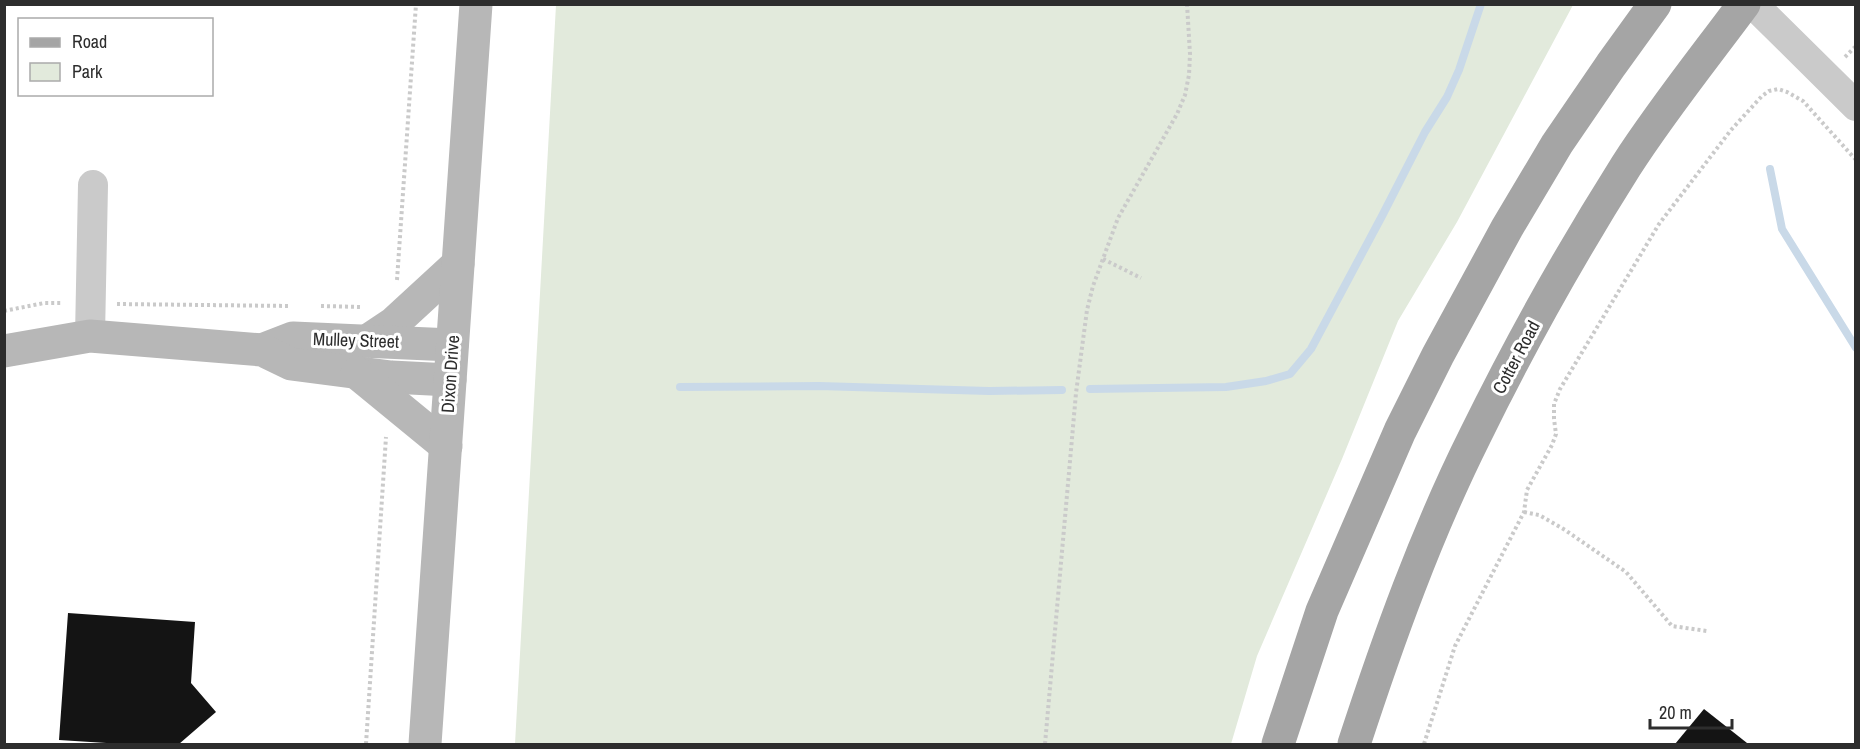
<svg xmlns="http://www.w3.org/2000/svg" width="1860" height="749" viewBox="0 0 1860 749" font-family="'Archivo Narrow',sans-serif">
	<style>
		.green { fill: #e2eadc }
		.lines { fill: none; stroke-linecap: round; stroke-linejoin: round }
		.stream { stroke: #c9d9e8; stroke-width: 8 }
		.building { fill: #141414 }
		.path { stroke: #cacaca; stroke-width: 4; stroke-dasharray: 3 3; stroke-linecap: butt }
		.street { stroke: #cacaca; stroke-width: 30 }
		.secondary { stroke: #b7b7b7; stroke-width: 33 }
		.primary { stroke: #a5a5a5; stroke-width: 33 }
		.labels { text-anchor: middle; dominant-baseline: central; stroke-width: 6; stroke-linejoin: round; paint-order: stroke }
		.street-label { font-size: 18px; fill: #2d2d2d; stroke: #fff }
	</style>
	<rect width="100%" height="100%" fill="#fff"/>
	<path class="green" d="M 556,5 L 556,4 L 1573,5 L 1457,222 L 1398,321 L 1342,459 L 1257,656 L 1231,744 L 515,744 Z"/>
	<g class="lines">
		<g class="stream">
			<path d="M 1770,169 L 1782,229 L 1856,348"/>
			<path d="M 680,387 L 819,386 L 989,391 L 1062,390"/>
			<path d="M 1090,389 L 1226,387 L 1266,381 L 1290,374 L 1311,349 L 1382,216 L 1425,132 L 1447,97 L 1459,70 L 1481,4"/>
		</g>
	</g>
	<g class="building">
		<path d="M 68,613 L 195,622 L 191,683 L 216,712 L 179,744 L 122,744 L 59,740 Z"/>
		<path d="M 1704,709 L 1747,743 L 1746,744 L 1675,744 Z"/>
	</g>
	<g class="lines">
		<g class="path">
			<path d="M 1845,57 L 1855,47"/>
			<path d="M 1103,259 L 1141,278"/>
			<path d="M 397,280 L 416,4"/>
			<path d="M 117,304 L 290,306"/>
			<path d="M 321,306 L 362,307"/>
			<path d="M 4,311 L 44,303 L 62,303"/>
			<path d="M 1524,512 L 1539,515 L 1565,530 L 1626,572 L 1672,626 L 1707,631"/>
			<path d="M 366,744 L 386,437"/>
			<path d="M 1045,744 L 1076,393 L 1087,310 L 1093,286 L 1118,218 L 1177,114 L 1185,95 L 1189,75 L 1190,54 L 1187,4"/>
			<path d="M 1424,744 L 1455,646 L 1524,512 L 1527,490 L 1552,445 L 1556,434 L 1554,419 L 1554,404 L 1560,389 L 1659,224 L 1731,130 L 1762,96 L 1769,91 L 1778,89 L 1787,92 L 1803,101 L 1856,160"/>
		</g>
		<g class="street">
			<path d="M 1753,4 L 1856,106"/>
			<path d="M 90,336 L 93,185"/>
		</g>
		<g class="secondary">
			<path d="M 367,341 L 394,323 L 458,264"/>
			<path d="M 262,350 L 293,338 L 452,345"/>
			<path d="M 4,351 L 90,336 L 262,350 L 291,364 L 391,377 L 450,380"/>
			<path d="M 357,373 L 446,446"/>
			<path d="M 425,744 L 476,4"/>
		</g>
		<g class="primary">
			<path d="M 1278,744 L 1322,611 L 1400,431 L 1438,355 L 1507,228 L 1557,144 L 1611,65 L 1655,4"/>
			<path d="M 1354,744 C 1388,640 1426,534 1475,436 C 1520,344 1571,253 1626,166 C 1662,110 1704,58 1744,4"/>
		</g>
	</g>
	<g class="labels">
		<g class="street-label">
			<text transform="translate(356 340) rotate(2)">Mulley Street</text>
			<text transform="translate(1516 357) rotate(-62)">Cotter Road</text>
			<text transform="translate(450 374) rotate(-86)">Dixon Drive</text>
		</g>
	</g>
	<rect width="1860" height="749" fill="none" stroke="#2d2d2d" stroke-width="12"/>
	<rect x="18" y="18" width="195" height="78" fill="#ffffff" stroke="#ababab" stroke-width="1.5"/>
	<rect x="30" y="38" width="30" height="9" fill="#a5a5a5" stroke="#ababab" stroke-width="1.5"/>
	<text x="72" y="48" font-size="18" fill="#2d2d2d">Road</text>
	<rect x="30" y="63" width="30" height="18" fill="#e2eadc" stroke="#ababab" stroke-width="1.5"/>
	<text x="72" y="78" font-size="18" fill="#2d2d2d">Park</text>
	<path d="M1650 719v9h82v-9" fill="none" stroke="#2d2d2d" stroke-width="3"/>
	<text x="1659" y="719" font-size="18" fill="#2d2d2d" stroke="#ffffff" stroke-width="4.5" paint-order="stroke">20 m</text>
</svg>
